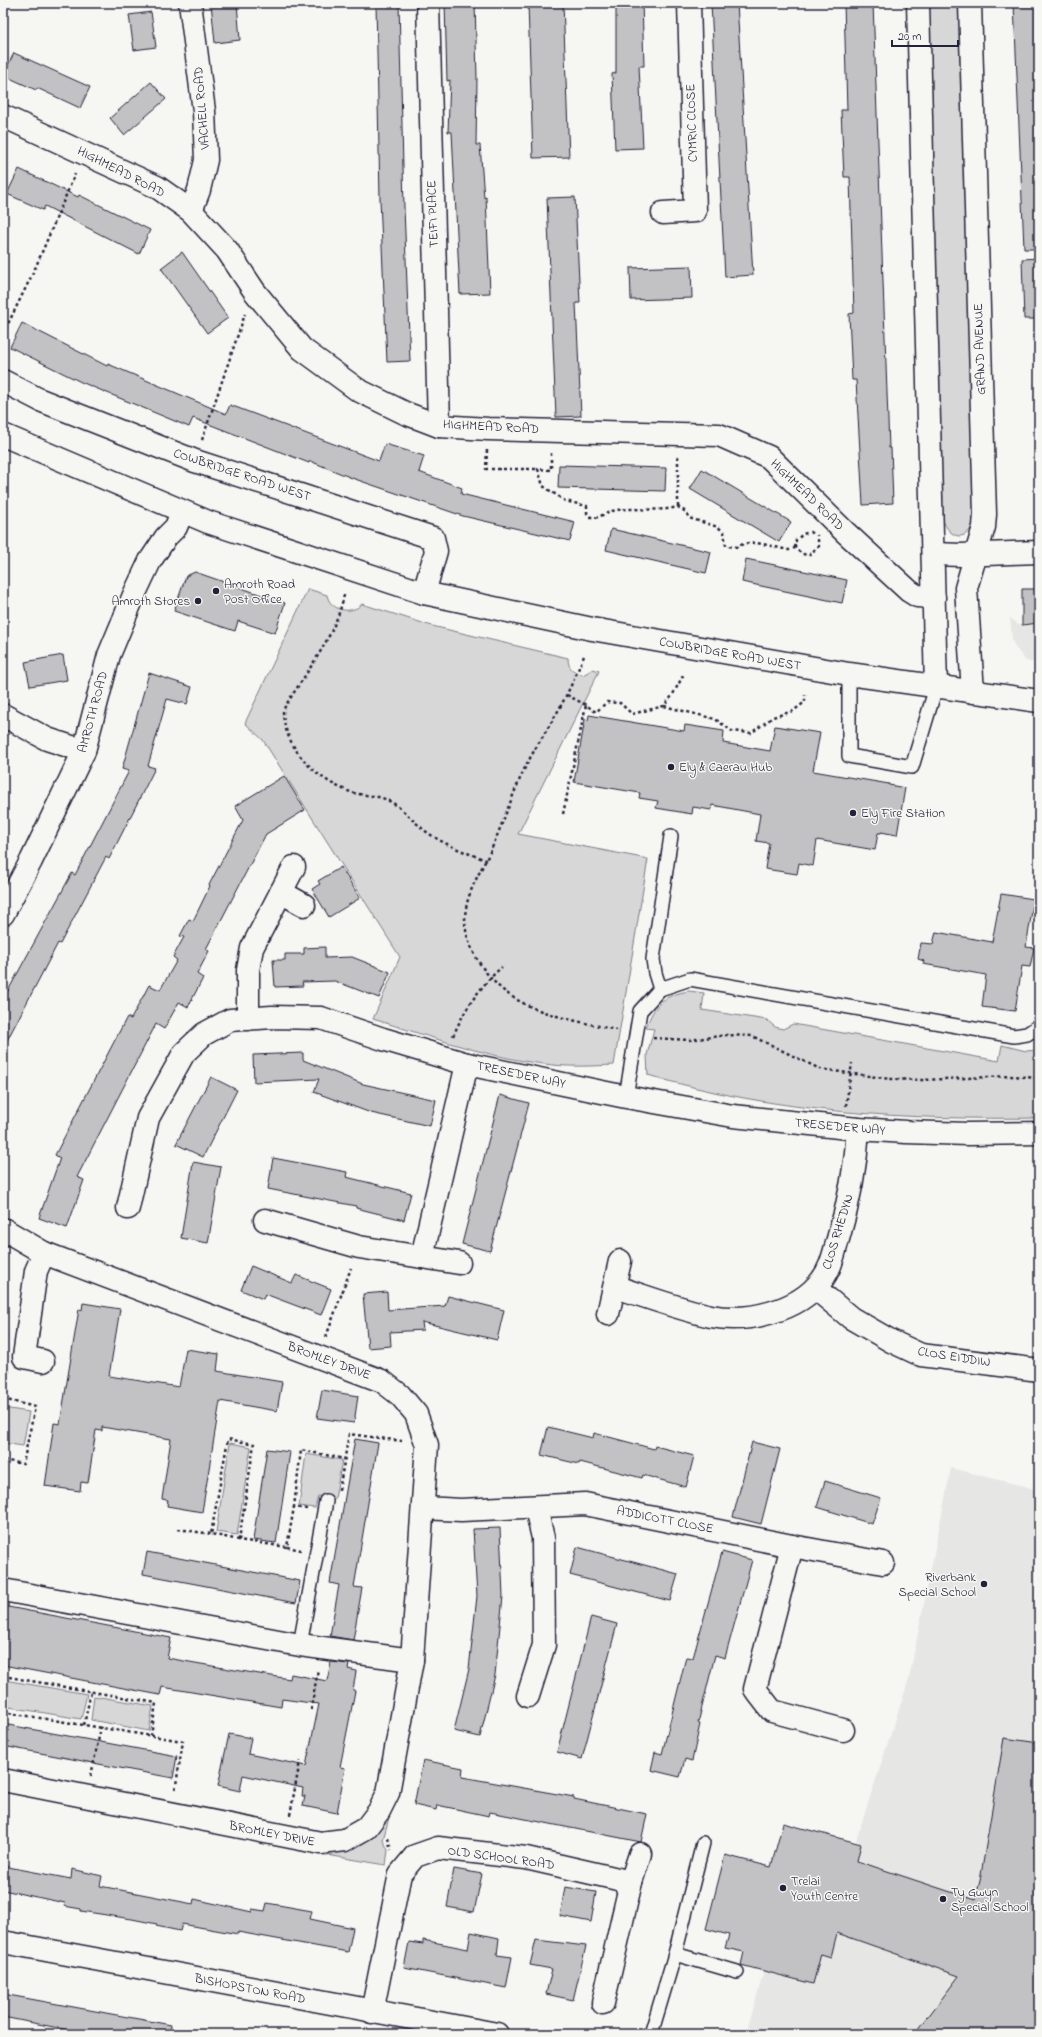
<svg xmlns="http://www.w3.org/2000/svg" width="1042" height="2037" viewBox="0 0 1042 2037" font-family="'Indie Flower',sans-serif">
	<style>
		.built { fill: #e6e6e4 }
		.green { fill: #d7d7d7; stroke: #7c7c89 }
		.building { fill: #c2c2c4; stroke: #22223b }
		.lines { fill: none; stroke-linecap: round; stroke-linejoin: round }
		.service-casing { stroke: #22223b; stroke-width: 16 }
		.minor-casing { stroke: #22223b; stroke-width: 25 }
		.tertiary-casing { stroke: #22223b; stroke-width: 25 }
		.trunk-casing { stroke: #22223b; stroke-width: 25 }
		.path { stroke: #22223b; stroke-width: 2.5; stroke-dasharray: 3 3; stroke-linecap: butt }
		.service { stroke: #f6f6f2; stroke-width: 13 }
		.minor { stroke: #f6f6f2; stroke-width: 22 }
		.tertiary { stroke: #f6f6f2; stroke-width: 22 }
		.trunk { stroke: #f6f6f2; stroke-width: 22 }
		.poi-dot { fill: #22223b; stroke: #f6f6f2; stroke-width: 1.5 }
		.labels { text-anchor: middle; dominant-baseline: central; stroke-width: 3; stroke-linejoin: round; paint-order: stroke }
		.street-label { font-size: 13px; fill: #22223b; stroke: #f6f6f2 }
		.poi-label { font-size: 13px; fill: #22223b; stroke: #f6f6f2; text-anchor: start }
	</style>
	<rect width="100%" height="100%" fill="#f6f6f2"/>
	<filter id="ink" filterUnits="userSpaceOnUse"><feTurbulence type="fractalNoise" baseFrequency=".025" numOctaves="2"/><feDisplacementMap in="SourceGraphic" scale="8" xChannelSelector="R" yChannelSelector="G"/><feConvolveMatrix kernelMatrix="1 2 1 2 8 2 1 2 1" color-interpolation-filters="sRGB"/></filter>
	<g filter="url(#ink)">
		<g class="built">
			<path d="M 1010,617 L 1018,625 L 1039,624 L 1039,664 L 1026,661 L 1015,647 L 1012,640 Z"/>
			<path d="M 951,1468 L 1039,1490 L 1039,2034 L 746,2034 L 764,1971 L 813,1984 L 821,1954 L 831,1956 L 861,1844 L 856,1840 L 909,1679 Z"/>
		</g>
		<g class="green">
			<path d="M 926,3 L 961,3 L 975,518 C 969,543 950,541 942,518 Z"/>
			<path d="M 308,589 L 327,595 C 330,611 352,615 362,604 L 432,626 L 568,658 C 568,669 573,671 583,675 L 593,669 L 599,671 L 518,834 L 648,859 L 614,1065 C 594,1066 573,1067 553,1065 C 491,1059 432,1037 373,1019 L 400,957 L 263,740 L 245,723 Z"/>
			<path d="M 689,991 L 704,993 L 702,1010 L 767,1020 L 775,1027 L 783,1029 L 793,1024 L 999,1061 L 1002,1045 L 1026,1051 L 1039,1050 L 1039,1118 C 907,1120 775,1113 648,1075 L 647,1055 L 654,1029 L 646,1028 C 654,1004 664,995 689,991 Z"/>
			<path d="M 3,1408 L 29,1412 L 23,1446 L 3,1443 Z"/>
			<path d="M 230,1443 L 251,1447 L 237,1535 L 216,1532 Z"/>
			<path d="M 306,1454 L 342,1460 L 335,1499 L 318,1496 L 315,1508 L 299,1506 Z"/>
			<path d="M 4,1680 L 87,1694 L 81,1719 L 3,1706 Z"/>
			<path d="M 94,1696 L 153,1706 L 149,1731 L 91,1720 Z"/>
			<path d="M 391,1810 L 383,1840 L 388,1850 L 386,1865 L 321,1854 Z"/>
		</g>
		<g class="building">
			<path d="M 211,3 L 237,3 L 240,40 L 215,43 Z"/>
			<path d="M 376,3 L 399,3 L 404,208 L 410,361 L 387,362 L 380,199 Z"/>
			<path d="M 445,3 L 475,3 L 477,78 L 476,145 L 480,145 L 484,198 L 486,197 L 490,293 L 460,294 L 452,132 L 448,132 L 450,80 L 447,81 Z"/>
			<path d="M 528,3 L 563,3 L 569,157 L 533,158 Z"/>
			<path d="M 616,3 L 642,3 L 644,66 L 639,66 L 643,148 L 615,149 L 612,74 L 616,73 Z"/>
			<path d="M 711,3 L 737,3 L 753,275 L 725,277 Z"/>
			<path d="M 844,3 L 873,3 L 889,448 L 891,448 L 893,503 L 863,505 L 856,380 L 852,380 L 849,314 L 854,313 L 850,177 L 844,177 L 841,110 L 847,110 Z"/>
			<path d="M 1014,3 L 1039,3 L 1039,249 L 1024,249 Z"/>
			<path d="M 151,12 L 156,47 L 134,50 L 129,15 Z"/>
			<path d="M 14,53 L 90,87 L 80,108 L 37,88 L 36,90 L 3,75 Z"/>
			<path d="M 151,82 L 166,99 L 124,135 L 110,118 Z"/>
			<path d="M 19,169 L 78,197 L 79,195 L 150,230 L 139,254 L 45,206 L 43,210 L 7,194 Z"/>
			<path d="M 575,197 L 580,303 L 576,303 L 581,416 L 556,417 L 547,198 Z"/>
			<path d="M 182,252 L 228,318 L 207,333 L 161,268 Z"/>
			<path d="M 1039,258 L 1039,319 L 1024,319 L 1022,259 Z"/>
			<path d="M 691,266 L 692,298 L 631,300 L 630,268 Z"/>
			<path d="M 22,323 L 107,366 L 108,364 L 226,414 L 230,405 L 379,461 L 385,444 L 424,456 L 419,472 L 462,488 L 461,494 L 575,522 L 570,541 L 463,516 L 352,478 L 310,461 L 309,463 L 193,418 L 189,427 L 81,382 L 10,347 Z"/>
			<path d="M 559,465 L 666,468 L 665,491 L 558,488 Z"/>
			<path d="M 702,469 L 791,522 L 779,542 L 690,489 Z"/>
			<path d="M 611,529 L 711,552 L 706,573 L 606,550 Z"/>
			<path d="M 746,559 L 847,580 L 842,603 L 742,582 Z"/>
			<path d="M 195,572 L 285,603 L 275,633 L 238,621 L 235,631 L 174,611 L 186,576 Z"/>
			<path d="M 1022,589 L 1039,589 L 1039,623 L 1022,625 Z"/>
			<path d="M 63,655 L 67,680 L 30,686 L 25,662 Z"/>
			<path d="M 149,673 L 192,687 L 187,704 L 167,699 L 148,766 L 155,768 L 109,859 L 106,857 L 60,944 L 58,943 L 3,1048 L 3,1000 L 72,873 L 75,875 L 129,771 L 122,769 Z"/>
			<path d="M 589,715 L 684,731 L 685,725 L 724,731 L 723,743 L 770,751 L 775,726 L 820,733 L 813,771 L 889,784 L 889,785 L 905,788 L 897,835 L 881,832 L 881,833 L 878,833 L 875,850 L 817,840 L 813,866 L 799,863 L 797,874 L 765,869 L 769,843 L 756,841 L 760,814 L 712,805 L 711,810 L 693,807 L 692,814 L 656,808 L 658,801 L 639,798 L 640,793 L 574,782 L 585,719 L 588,720 Z"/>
			<path d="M 284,776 L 305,810 L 266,834 L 206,949 L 209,951 L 197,974 L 203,978 L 188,1007 L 179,1002 L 164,1029 L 156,1024 L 77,1177 L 84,1180 L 67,1228 L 39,1218 L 60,1158 L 55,1155 L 127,1017 L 131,1019 L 149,985 L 160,990 L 177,960 L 173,957 L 184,937 L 180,936 L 189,919 L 193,921 L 210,886 L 209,885 L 243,820 L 235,806 Z"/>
			<path d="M 341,867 L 360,898 L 329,917 L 312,889 L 320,884 L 318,881 Z"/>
			<path d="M 1001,894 L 1034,899 L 1026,947 L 1034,948 L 1030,967 L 1022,966 L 1015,1011 L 982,1007 L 986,975 L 923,964 L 924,961 L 918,959 L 921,943 L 933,944 L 936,932 L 992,942 Z"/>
			<path d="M 325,947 L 325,958 L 352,957 L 390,972 L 379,998 L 335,981 L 302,982 L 303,986 L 275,987 L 273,960 L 285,960 L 285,954 L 304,954 L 304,948 Z"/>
			<path d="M 303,1053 L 303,1060 L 363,1084 L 436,1100 L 430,1126 L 371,1113 L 314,1092 L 319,1079 L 254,1082 L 253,1055 Z"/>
			<path d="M 211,1077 L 237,1090 L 203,1157 L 176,1144 Z"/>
			<path d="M 500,1095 L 529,1103 L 490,1251 L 462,1244 Z"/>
			<path d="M 273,1158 L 347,1172 L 346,1177 L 411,1193 L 404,1220 L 356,1208 L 356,1206 L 268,1189 Z"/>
			<path d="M 193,1162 L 221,1167 L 208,1243 L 181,1238 Z"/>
			<path d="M 251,1266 L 292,1283 L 296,1275 L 331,1289 L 321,1315 L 265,1294 L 263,1299 L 241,1290 Z"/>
			<path d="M 387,1292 L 388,1310 L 445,1306 L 448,1296 L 504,1310 L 497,1340 L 422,1322 L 423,1330 L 390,1332 L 391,1346 L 368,1348 L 363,1294 Z"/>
			<path d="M 83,1303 L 120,1309 L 109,1376 L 179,1387 L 186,1349 L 219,1354 L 217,1371 L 282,1382 L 277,1411 L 220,1401 L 202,1512 L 167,1506 L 168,1500 L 162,1499 L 171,1439 L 102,1427 L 102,1431 L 96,1430 L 88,1483 L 81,1482 L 80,1491 L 45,1486 L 54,1423 L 60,1424 L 79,1309 L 82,1310 Z"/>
			<path d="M 322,1390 L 358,1396 L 354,1423 L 317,1418 Z"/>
			<path d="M 548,1427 L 593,1438 L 594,1433 L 654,1449 L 655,1446 L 694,1456 L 686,1487 L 643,1475 L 642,1478 L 580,1462 L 579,1464 L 541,1455 Z"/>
			<path d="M 355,1439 L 378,1443 L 354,1587 L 362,1588 L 353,1640 L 330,1636 L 339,1585 L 330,1583 Z"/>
			<path d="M 752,1442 L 780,1449 L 761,1524 L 733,1517 Z"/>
			<path d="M 267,1449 L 290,1452 L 276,1543 L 253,1540 Z"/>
			<path d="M 825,1481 L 881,1498 L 872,1524 L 817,1507 Z"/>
			<path d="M 500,1528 L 503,1596 L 495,1675 L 480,1737 L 454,1731 L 469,1669 L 477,1596 L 473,1529 Z"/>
			<path d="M 577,1547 L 678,1574 L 670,1601 L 570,1575 Z"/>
			<path d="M 147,1552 L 300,1581 L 296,1603 L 143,1574 Z"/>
			<path d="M 722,1552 L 752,1560 L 725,1658 L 715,1655 L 698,1723 L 700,1724 L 692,1761 L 685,1759 L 680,1777 L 651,1770 L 655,1752 L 662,1754 L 686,1657 L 693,1658 Z"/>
			<path d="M 3,1606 L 171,1638 L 167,1658 L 235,1670 L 290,1679 L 291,1674 L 327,1681 L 331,1662 L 349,1664 L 348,1669 L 356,1671 L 353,1690 L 355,1691 L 340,1767 L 345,1768 L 337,1813 L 303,1806 L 305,1796 L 302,1796 L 303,1788 L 243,1775 L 240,1791 L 218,1786 L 229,1734 L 251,1738 L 248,1754 L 306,1766 L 319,1704 L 282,1699 L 281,1707 L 162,1687 L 160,1695 L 3,1665 Z"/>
			<path d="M 591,1617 L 617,1624 L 582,1759 L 557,1752 Z"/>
			<path d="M 3,1724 L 177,1756 L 173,1778 L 3,1746 Z"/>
			<path d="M 1004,1738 L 1039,1743 L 1039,2034 L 915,2034 L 959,1976 L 837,1933 L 831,1957 L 821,1954 L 813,1984 L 741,1965 L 744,1952 L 725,1948 L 729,1935 L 706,1929 L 725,1855 L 771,1867 L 783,1823 L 861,1844 L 857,1861 L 975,1900 L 980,1881 Z"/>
			<path d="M 423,1760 L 463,1768 L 462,1777 L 574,1797 L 574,1799 L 647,1814 L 641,1842 L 490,1812 L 489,1816 L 437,1805 L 436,1810 L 414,1805 Z"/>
			<path d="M 3,1866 L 71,1879 L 72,1869 L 102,1876 L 100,1886 L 193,1904 L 194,1899 L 252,1912 L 252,1909 L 265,1911 L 267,1903 L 312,1911 L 310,1919 L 353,1928 L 348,1952 L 238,1932 L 238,1934 L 182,1924 L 180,1931 L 156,1926 L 157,1924 L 132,1919 L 81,1911 L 81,1909 L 64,1906 L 65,1903 L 3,1890 Z"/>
			<path d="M 454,1869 L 482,1874 L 474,1912 L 447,1907 Z"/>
			<path d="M 565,1887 L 596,1892 L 591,1922 L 560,1916 Z"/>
			<path d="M 471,1932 L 499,1938 L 497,1955 L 512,1957 L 506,1988 L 404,1968 L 409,1942 L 423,1944 L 423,1940 L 468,1949 Z"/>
			<path d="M 536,1940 L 586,1946 L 573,2000 L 546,1994 L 552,1969 L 530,1965 Z"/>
			<path d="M 3,1994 L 171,2025 L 170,2034 L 89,2034 L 3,2017 Z"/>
		</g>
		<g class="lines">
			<g class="service-casing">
				<g id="service">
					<path d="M 849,674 L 849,756 L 912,767 L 936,687"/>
					<path d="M 660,989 L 655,973 L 653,959 L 671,836"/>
					<path d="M 626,1097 L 640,1011 L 660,989 L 690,979 L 1014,1036 L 1027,1034 L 1039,1026"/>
					<path d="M 300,1645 L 326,1501"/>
					<path d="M 675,1954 L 703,1843"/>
					<path d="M 651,2034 L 675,1954 L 737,1972"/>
				</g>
			</g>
			<g class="minor-casing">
				<g id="minor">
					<path d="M 190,3 L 204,111 L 206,160 L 199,190 L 191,211"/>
					<path d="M 428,3 L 439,426"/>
					<path d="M 3,116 L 157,187 L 191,211 L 227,250 L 255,292 L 302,349 L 358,390 L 405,413 L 439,426 L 488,429 L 719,435 L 769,457 L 845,532 L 909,591 L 917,596 L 934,597"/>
					<path d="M 663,213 L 695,211 L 689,3"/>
					<path d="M 3,381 L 40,400 L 195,461 L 433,538 L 436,551 L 424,593"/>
					<path d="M 934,554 L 961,555 L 1039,552"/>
					<path d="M 3,715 L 47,739 L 84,751"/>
					<path d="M 281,892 L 304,905"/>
					<path d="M 3,914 L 31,861 L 84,751 L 109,655 L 134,595 L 150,561 L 166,537 L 176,527 L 182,512"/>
					<path d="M 248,1019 L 248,970 L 252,948 L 294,867"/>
					<path d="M 128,1208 L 148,1118 L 184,1053 L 204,1034 L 230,1020 L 272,1017 L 321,1018 L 383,1039 L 467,1064 L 626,1097 L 733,1116 L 858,1129 L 906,1132 L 968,1134 L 1039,1133"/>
					<path d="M 265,1220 L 359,1247 L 422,1257 L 467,1064"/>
					<path d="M 3,1229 L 44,1253 L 382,1381 L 400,1395 L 416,1414 L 427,1445 L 412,1660 L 388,1793 L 379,1811 L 366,1828 L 345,1840 L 321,1843 L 3,1780"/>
					<path d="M 422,1257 L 459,1263"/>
					<path d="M 616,1287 C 647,1297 679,1309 711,1316 C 748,1323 798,1311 821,1281 C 831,1269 834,1253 838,1239 C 849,1203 856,1167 858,1129"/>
					<path d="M 815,1288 L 851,1318 L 891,1341 L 921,1355 L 1039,1370"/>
					<path d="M 608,1314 L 620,1261"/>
					<path d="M 43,1361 L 24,1357 L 36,1271 L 44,1253"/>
					<path d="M 424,1508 L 461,1510 L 585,1504 L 792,1546 L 755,1689 L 772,1711 L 843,1730"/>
					<path d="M 792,1546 L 883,1563"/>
					<path d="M 3,1590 L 300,1645 L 412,1660"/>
					<path d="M 528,1696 L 544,1645 L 543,1538 L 536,1508"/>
					<path d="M 3,1942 L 497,2034"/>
					<path d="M 603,2003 L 631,1882 L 640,1854"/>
					<path d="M 372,2012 L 400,1874 L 415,1856 L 438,1848 L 526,1858 L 631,1882"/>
				</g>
			</g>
			<g class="tertiary-casing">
				<g id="tertiary">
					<path d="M 918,3 L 936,687"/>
					<path d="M 970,3 L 985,514 L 984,527 L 966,588 L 973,692"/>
				</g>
			</g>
			<g class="trunk-casing">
				<path id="trunk" d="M 3,435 L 208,522 L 424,593 L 592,629 L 849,674 L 1039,701"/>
			</g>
			<g class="path">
				<path d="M 3,334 L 34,271 L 75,174"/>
				<path d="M 202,440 L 245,314"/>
				<path d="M 487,450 L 486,469 L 538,469"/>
				<path d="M 551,453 L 551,470 L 538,469 L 543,486 L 565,501 L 587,506 L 587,513 L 592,518 C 600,518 604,513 612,511 C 632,506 655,513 678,507 L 686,512 L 689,518 L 718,527 L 724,532 L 726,546 L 738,547 C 749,537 775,548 789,550 L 795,548 L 802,554 L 809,555 L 819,546 L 817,535"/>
				<path d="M 678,507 L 678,455"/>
				<path d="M 795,548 L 796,540 L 803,534 L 810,532 L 814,535"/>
				<path d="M 344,595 C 335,638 305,673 283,710 C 283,748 319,783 354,793 C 366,796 380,795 391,802 C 406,811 417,826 431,835 C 448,846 467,853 486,860"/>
				<path d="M 584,656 C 576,675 568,693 558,711 C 546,732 532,752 522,774 C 511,799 502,825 491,850 C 480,873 465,894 465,920 C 465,947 487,979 508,994 C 541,1017 581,1021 620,1031"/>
				<path d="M 567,695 L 586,705"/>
				<path d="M 664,706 L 715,719 L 732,731 L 751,733 L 773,717 L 793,711 L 805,702 L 805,695"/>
				<path d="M 563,814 L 586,705 L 596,712 L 607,702 L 620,703 L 632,714 L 664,706 L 672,696 L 684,674"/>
				<path d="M 453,1036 C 465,1009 479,987 502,967"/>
				<path d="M 653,1038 L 689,1040 L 727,1035 L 752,1036 L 820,1069 L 890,1079 L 922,1080 L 1011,1076 L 1039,1078"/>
				<path d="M 846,1106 L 852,1063"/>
				<path d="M 326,1337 L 351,1268"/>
				<path d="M 3,1389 L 9,1371"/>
				<path d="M 3,1399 L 35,1407 L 23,1464 L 3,1460"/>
				<path d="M 339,1490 L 349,1434 L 402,1441"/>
				<path d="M 307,1509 L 294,1507 L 301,1450 L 345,1459"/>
				<path d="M 178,1529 L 211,1534"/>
				<path d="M 239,1540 L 211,1534 L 228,1439 L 254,1444 L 239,1540 L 287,1547 L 294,1507"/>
				<path d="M 287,1547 L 301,1550"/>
				<path d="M 3,1676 L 156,1703 L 151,1736"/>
				<path d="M 311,1710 L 318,1669"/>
				<path d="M 3,1712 L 183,1741 L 175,1791"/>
				<path d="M 84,1725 L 91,1692"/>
				<path d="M 91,1776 L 101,1727"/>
				<path d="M 290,1815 L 300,1761"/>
				<path d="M 388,1838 L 391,1850"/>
			</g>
			<use href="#service" class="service"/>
			<use href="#minor" class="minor"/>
			<use href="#tertiary" class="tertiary"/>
			<use href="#trunk" class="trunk"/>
		</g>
	</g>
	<g class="poi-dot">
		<circle cx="216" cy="591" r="4"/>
		<circle cx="198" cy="601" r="4"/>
		<circle cx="671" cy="767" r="4"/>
		<circle cx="853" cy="813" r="4"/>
		<circle cx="984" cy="1584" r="4"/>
		<circle cx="783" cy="1888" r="4"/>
		<circle cx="943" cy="1899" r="4"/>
	</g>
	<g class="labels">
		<g class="street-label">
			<text transform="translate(202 108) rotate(-95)">VACHELL ROAD</text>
			<text transform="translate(692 123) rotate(-92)">CYMRIC CLOSE</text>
			<text transform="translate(121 172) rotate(27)">HIGHMEAD ROAD</text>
			<text transform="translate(433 214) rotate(-92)">TEIFI PLACE</text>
			<text transform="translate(980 349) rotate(-92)">GRAND AVENUE</text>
			<text transform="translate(491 427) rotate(3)">HIGHMEAD ROAD</text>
			<text transform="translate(242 475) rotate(18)">COWBRIDGE ROAD WEST</text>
			<text transform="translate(807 495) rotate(44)">HIGHMEAD ROAD</text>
			<text transform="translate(730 654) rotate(10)">COWBRIDGE ROAD WEST</text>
			<text transform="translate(93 712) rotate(-75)">AMROTH ROAD</text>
			<text transform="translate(521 1075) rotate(12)">TRESEDER WAY</text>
			<text transform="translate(840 1127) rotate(5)">TRESEDER WAY</text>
			<text transform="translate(838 1232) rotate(-73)">CLOS RHEDYN</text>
			<text transform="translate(954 1357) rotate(9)">CLOS EIDDIW</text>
			<text transform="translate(329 1361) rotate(20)">BROMLEY DRIVE</text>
			<text transform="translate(665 1520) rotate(11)">ADDICOTT CLOSE</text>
			<text transform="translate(272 1834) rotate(11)">BROMLEY DRIVE</text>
			<text transform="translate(501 1858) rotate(8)">OLD SCHOOL ROAD</text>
			<text transform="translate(250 1989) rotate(11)">BISHOPSTON ROAD</text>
		</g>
		<g class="poi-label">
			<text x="224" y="584">Amroth Road<tspan x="224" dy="15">Post Office</tspan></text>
			<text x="190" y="601" text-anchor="end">Amroth Stores</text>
			<text x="679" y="767">Ely &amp; Caerau Hub</text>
			<text x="861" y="813">Ely Fire Station</text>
			<text x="976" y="1577" text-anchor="end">Riverbank<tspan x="976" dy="15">Special School</tspan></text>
			<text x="791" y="1881">Trelai<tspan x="791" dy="15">Youth Centre</tspan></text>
			<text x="951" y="1892">Ty Gwyn<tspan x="951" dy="15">Special School</tspan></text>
		</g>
	</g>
	<rect width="1042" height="2037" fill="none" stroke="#f6f6f2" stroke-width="16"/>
	<rect x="8" y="8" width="1026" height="2021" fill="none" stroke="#22223b" stroke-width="1.5" filter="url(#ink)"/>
	<path d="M892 40v6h66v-6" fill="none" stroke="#22223b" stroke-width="2"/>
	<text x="898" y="40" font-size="12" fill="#22223b" stroke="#f6f6f2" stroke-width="3" paint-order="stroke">20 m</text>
</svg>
